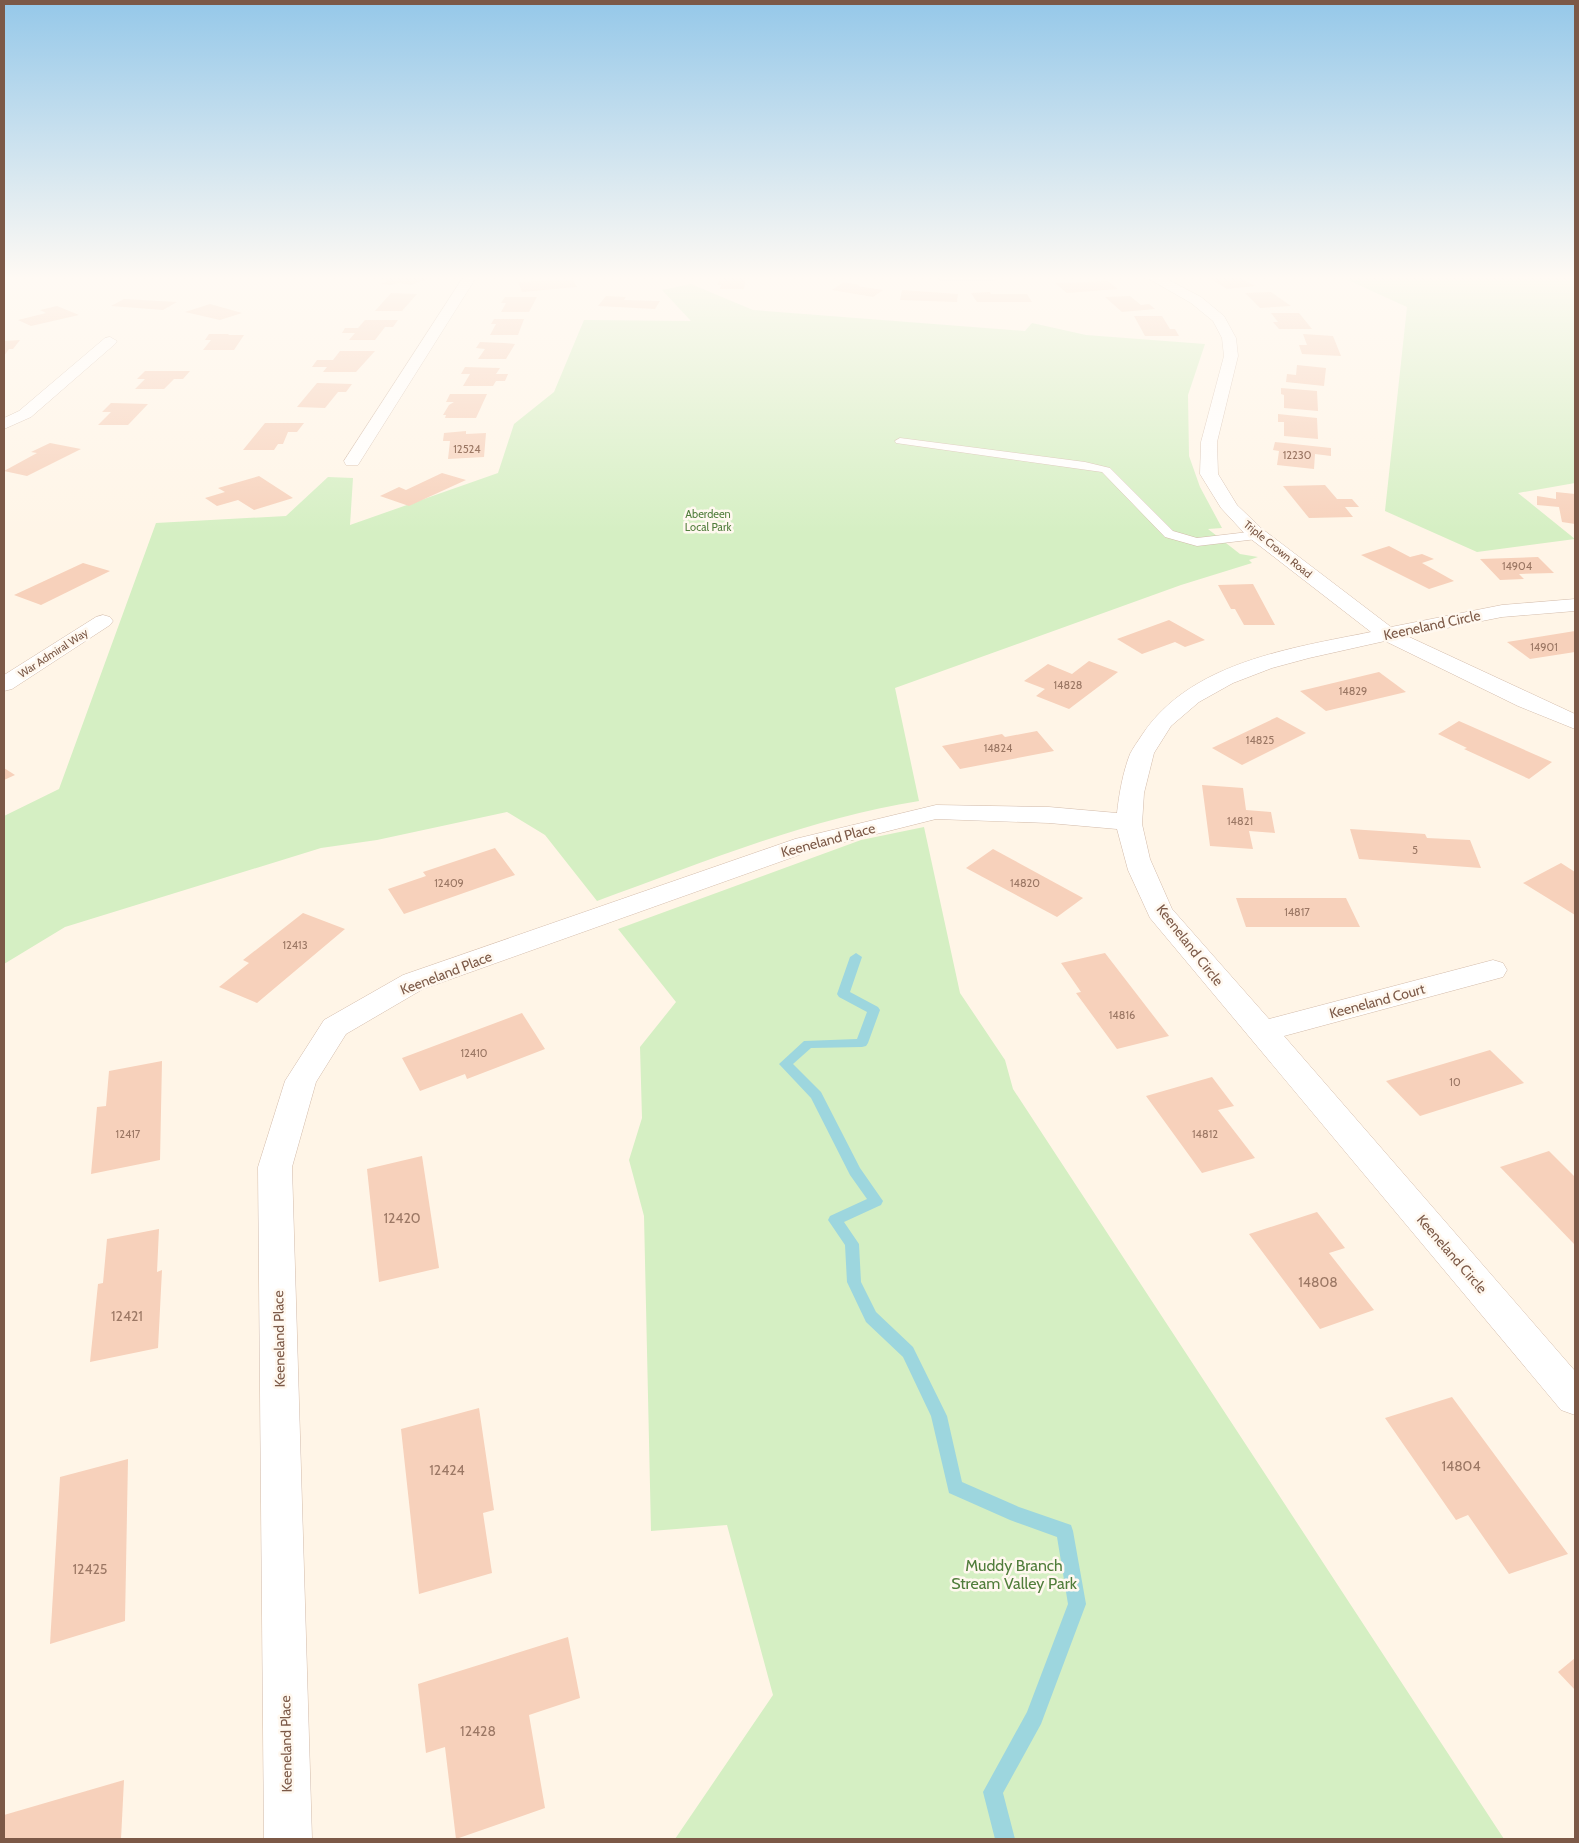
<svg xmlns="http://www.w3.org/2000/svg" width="1579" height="1843" viewBox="0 0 1579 1843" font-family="Cabin,sans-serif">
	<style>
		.green { fill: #d5efc3 }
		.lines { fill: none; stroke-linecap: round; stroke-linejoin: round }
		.stream { fill: #9dd6de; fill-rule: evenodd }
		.building { fill: #f7d1bb }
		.service-casing { stroke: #d3bbaa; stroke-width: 1 }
		.minor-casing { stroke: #d3bbaa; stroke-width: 1 }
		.service { fill: #fff; fill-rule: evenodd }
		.minor { fill: #fff; fill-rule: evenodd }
		.labels { text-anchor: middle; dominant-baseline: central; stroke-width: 5; stroke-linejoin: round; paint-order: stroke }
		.number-label { font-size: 11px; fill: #9b7764 }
		.far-park-label { font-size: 11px; fill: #507d3b; stroke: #fff8ef }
		.far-street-label { font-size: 11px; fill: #7c5947; stroke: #fff8ef }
		.street-label { font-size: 14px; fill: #7c5947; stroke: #fff8ef }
		.near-number-label { font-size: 14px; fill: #9b7764 }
		.near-park-label { font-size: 16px; fill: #507d3b; stroke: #fff8ef }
	</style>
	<rect width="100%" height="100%" fill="#fff5e7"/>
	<g class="green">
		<path d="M 1339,276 L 1575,276 L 1575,483 L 1518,493 L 1575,539 L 1477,552 L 1385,511 L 1407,307 Z"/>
		<path d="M 691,284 L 753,310 L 1025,331 L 1032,323 L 1086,335 L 1205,344 L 1188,395 L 1189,456 L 1200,487 L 1222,528 L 1208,529 L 1240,554 L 1258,557 L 1249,560 L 1252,563 L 1181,585 L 895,688 L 919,801 C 807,819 702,863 597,901 L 545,835 L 507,812 L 377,840 L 321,848 L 65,927 L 4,964 L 4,816 L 59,789 L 156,523 L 286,516 L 328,477 L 353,478 L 350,525 L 498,473 L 514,424 L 554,392 L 584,320 L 691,321 L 662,290 Z"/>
		<path d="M 924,827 L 960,993 L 1005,1060 L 1013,1089 L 1504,1839 L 675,1839 L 773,1695 L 727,1525 L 651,1531 L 644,1216 L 629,1160 L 642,1118 L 640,1047 L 676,1002 L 618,929 L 861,840 Z"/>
	</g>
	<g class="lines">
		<path class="stream" d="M 856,953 L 862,957 L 850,992 L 878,1007 L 880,1010 L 868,1043 L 866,1046 L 862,1047 L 811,1048 L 793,1064 L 821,1092 L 860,1168 L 883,1201 L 881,1205 L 844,1222 L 859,1244 L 861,1282 L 876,1312 L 913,1347 L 947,1416 L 962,1482 L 1019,1507 L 1071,1525 L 1073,1531 L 1086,1604 L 1041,1724 L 1003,1793 L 1015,1839 L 995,1839 L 983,1792 L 1027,1712 L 1068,1604 L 1057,1537 L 1010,1520 L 949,1493 L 931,1416 L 903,1357 L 866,1322 L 847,1282 L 845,1245 L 828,1220 L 830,1216 L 867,1199 L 850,1175 L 811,1098 L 779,1064 L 804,1041 L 857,1039 L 867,1012 L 839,997 L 837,994 L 850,957 Z"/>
	</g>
	<g class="building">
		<path d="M 371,276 L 422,276 L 430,278 L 411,285 L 399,283 L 391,285 L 381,284 L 388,281 Z"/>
		<path d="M 722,276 L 746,276 L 744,289 L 720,289 L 721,285 L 717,285 Z"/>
		<path d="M 1206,276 L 1237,276 L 1255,286 L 1227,289 Z"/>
		<path d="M 559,280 L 573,280 L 577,287 L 522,292 L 518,282 Z"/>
		<path d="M 1108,281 L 1118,289 L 1067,293 L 1055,283 Z"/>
		<path d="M 844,282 L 860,285 L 857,286 L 883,290 L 873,297 L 832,290 Z"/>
		<path d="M 902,290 L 958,294 L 957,302 L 900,300 Z"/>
		<path d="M 990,292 L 991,294 L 1027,294 L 1032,302 L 977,302 L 971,293 Z"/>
		<path d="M 1271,292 L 1291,306 L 1260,308 L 1245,293 Z"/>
		<path d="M 391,293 L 417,294 L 402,311 L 375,311 Z"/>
		<path d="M 606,296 L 626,297 L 624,300 L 660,301 L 655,309 L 598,306 Z"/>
		<path d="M 1130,296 L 1141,305 L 1149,304 L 1155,309 L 1122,312 L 1105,297 Z"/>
		<path d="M 505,297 L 537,297 L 529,312 L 501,312 L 506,303 L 501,303 Z"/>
		<path d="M 124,299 L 177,302 L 163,310 L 111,306 Z"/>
		<path d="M 210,304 L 242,313 L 220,320 L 185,312 Z"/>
		<path d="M 57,306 L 79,315 L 31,326 L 18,320 L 46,313 L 40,310 Z"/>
		<path d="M 1271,313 L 1299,313 L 1312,329 L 1279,329 L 1273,322 L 1278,322 Z"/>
		<path d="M 1134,316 L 1162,316 L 1170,329 L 1175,329 L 1179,336 L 1145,336 Z"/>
		<path d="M 494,319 L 524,319 L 518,335 L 490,335 L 496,324 L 491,324 Z"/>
		<path d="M 365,320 L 398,320 L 393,327 L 385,327 L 375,340 L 349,340 L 355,333 L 342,333 L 345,328 L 358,328 Z"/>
		<path d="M 209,334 L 229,334 L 228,335 L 244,335 L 234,350 L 203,350 L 211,340 L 205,340 Z"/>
		<path d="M 1303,334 L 1333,336 L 1341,356 L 1302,354 L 1299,345 L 1307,345 Z"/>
		<path d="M 20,340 L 13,349 L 9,349 L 4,356 L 4,341 Z"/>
		<path d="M 480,342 L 504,343 L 515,344 L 506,359 L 478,359 L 485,349 L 476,348 Z"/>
		<path d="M 340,351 L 375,351 L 356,372 L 323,372 L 327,367 L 312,367 L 317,360 L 333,360 Z"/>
		<path d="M 1297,365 L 1326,368 L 1324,386 L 1286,382 L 1287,374 L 1296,375 Z"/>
		<path d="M 465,367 L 500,368 L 496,374 L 508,374 L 505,381 L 496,381 L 493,386 L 463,386 L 470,374 L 461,374 Z"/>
		<path d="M 145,371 L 190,371 L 183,379 L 174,379 L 164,389 L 135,389 L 145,379 L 137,379 Z"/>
		<path d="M 317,383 L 352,384 L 346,392 L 338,392 L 325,408 L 297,407 Z"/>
		<path d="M 1281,388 L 1317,391 L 1318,411 L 1284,408 L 1284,395 L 1281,394 Z"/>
		<path d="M 450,394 L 487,394 L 476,418 L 445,418 L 446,415 L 443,415 L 449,405 L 454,402 L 446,402 Z"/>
		<path d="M 111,403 L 148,404 L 128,425 L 98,425 L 111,412 L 102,412 Z"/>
		<path d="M 1278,414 L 1317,418 L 1318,439 L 1284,436 L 1284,422 L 1278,422 Z"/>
		<path d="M 265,423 L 304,423 L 297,432 L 288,432 L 283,444 L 278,444 L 274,450 L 243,450 Z"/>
		<path d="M 466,431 L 466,434 L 486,433 L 484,457 L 448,459 L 450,441 L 443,441 L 444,433 Z"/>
		<path d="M 1275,442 L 1331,448 L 1331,456 L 1315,454 L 1314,469 L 1277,465 L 1279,451 L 1273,450 Z"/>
		<path d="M 50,443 L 81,449 L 27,476 L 4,471 L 37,453 L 31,452 Z"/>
		<path d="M 442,473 L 466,480 L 409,506 L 380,496 L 399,487 L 406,490 Z"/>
		<path d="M 259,476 L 293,498 L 254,510 L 238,500 L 217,506 L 205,498 L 225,492 L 218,488 Z"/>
		<path d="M 1325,485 L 1337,499 L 1352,499 L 1359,507 L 1345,507 L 1353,517 L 1309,518 L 1283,486 Z"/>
		<path d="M 1556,492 L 1575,494 L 1575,524 L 1562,522 L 1559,507 L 1537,505 L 1537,496 L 1556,499 Z"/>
		<path d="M 1389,546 L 1410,557 L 1422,554 L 1434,559 L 1422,563 L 1454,581 L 1429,589 L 1361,555 Z"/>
		<path d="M 1538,557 L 1554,573 L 1519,574 L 1524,579 L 1500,580 L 1480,559 Z"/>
		<path d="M 83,563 L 110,571 L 41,605 L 14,595 Z"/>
		<path d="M 1253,584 L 1275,625 L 1244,625 L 1235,609 L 1231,609 L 1218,585 Z"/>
		<path d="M 1169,620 L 1205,640 L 1185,647 L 1175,642 L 1142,654 L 1117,639 Z"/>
		<path d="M 1575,631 L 1575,652 L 1530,659 L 1507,642 Z"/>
		<path d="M 1089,661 L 1118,672 L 1069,709 L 1036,696 L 1045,689 L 1024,681 L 1048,664 L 1072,674 Z"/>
		<path d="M 1379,672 L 1406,692 L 1326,711 L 1300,691 Z"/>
		<path d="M 1277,717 L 1306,733 L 1242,765 L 1212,748 Z"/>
		<path d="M 1459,721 L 1552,762 L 1529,779 L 1464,749 L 1467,748 L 1438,734 Z"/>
		<path d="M 1037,731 L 1054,751 L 960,769 L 942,746 L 1002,734 L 1005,737 Z"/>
		<path d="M 4,768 L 15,775 L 4,780 Z"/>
		<path d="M 1202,785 L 1243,788 L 1246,810 L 1271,812 L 1275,833 L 1249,831 L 1253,849 L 1210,846 Z"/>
		<path d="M 1350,829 L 1425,834 L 1427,838 L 1470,840 L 1481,868 L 1359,859 Z"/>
		<path d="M 495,848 L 515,875 L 404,914 L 388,889 L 426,876 L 423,872 Z"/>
		<path d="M 993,849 L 1083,898 L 1057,917 L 966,868 Z"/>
		<path d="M 1561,863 L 1575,872 L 1575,915 L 1523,883 Z"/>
		<path d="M 1236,898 L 1346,898 L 1360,927 L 1246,927 Z"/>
		<path d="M 303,913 L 345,929 L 257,1003 L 219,987 L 249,963 L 243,960 Z"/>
		<path d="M 1105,953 L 1169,1036 L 1117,1049 L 1076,993 L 1081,992 L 1061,963 Z"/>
		<path d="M 522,1013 L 545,1049 L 467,1079 L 465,1074 L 420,1091 L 402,1058 Z"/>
		<path d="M 1490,1050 L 1524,1083 L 1420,1116 L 1386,1081 Z"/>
		<path d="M 162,1061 L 160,1160 L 91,1174 L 97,1107 L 106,1106 L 109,1071 Z"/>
		<path d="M 1212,1077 L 1234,1106 L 1218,1110 L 1255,1158 L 1202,1173 L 1146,1096 Z"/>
		<path d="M 1549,1151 L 1575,1177 L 1575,1245 L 1500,1167 Z"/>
		<path d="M 422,1156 L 439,1268 L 379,1282 L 367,1169 Z"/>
		<path d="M 1317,1212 L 1345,1248 L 1329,1253 L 1374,1310 L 1320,1329 L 1249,1234 Z"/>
		<path d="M 159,1229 L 157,1272 L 162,1270 L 158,1348 L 90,1362 L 98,1284 L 103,1283 L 107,1239 Z"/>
		<path d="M 1452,1397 L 1568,1554 L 1509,1574 L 1468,1515 L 1456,1520 L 1385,1418 Z"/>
		<path d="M 479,1408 L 494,1510 L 483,1513 L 492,1573 L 419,1594 L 401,1429 Z"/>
		<path d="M 128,1459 L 125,1621 L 50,1644 L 60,1477 Z"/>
		<path d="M 568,1637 L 580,1698 L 529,1715 L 545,1808 L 456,1839 L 445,1747 L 426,1753 L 418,1684 Z"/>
		<path d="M 1575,1658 L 1575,1690 L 1558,1672 Z"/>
		<path d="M 124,1780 L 121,1839 L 4,1839 L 4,1815 Z"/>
	</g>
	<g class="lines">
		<g class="service-casing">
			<path id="service" d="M 900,438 L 1085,462 L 1110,468 L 1173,531 L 1197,538 L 1257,531 L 1263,535 L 1257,539 L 1197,546 L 1165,537 L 1102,472 L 896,443 L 895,441 Z"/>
		</g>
		<g class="minor-casing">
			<g id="minor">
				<path d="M 464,276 L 477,276 L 358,465 L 346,465 L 344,461 Z"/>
				<path d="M 935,276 L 1000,276 L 994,280 L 941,280 Z"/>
				<path d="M 1144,276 L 1161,276 L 1201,297 L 1224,316 L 1236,338 L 1238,356 L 1217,442 L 1218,474 L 1237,505 L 1261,528 L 1391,627 L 1502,605 L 1575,599 L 1575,611 L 1502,617 L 1407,636 L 1575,714 L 1575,729 L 1518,706 L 1385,641 L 1309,658 L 1272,668 L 1233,683 L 1199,702 L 1171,726 L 1154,753 L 1144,793 L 1142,824 L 1150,859 L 1172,909 L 1269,1019 L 1493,960 L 1503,963 L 1507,970 L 1503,977 L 1284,1036 L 1575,1371 L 1575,1415 L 1561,1410 L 1150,918 L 1128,870 L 1117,829 L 1049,823 L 936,819 L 813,850 L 423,989 L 346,1034 L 316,1082 L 292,1167 L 312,1839 L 264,1839 L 258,1167 L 285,1081 L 324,1020 L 403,975 L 795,839 L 936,805 L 1049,807 L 1117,813 C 1119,794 1123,772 1130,754 C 1133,748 1138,741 1142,735 C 1190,662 1292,648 1371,632 L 1247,536 L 1221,508 L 1200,474 L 1201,442 L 1224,356 L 1222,338 L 1213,321 L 1191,303 Z"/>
				<path d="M 110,337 L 117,341 L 115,344 L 31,417 L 4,429 L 4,418 L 19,411 L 105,338 Z"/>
				<path d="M 103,615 L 110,617 L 113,621 L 110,625 L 12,689 L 4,691 L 4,675 L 96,617 Z"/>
			</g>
		</g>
		<use href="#service" class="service"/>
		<use href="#minor" class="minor"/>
	</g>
	<linearGradient id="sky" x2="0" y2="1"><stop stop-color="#95c8e9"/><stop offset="0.52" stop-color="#fffaf4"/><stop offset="1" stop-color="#fffaf4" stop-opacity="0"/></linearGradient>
	<rect width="1579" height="534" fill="url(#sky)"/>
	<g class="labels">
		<g class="number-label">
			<text x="467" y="449">12524</text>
			<text x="1297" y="455">12230</text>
			<text x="1517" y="566">14904</text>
			<text x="1544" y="647">14901</text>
			<text x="1068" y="685">14828</text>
			<text x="1353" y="691">14829</text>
			<text x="1260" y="740">14825</text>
			<text x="998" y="748">14824</text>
			<text x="1240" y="821">14821</text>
			<text x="1415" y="850">5</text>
			<text x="449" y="883">12409</text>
			<text x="1025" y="883">14820</text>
			<text x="1297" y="912">14817</text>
			<text x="295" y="945">12413</text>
			<text x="1122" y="1015">14816</text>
			<text x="474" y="1053">12410</text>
			<text x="1455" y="1082">10</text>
			<text x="128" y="1134">12417</text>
			<text x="1205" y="1134">14812</text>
		</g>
		<g class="far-park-label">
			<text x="708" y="514">Aberdeen<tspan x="708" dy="13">Local Park</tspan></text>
		</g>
		<g class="far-street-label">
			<text transform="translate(1278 549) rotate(39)">Triple Crown Road</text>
			<text transform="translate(53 653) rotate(-33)">War Admiral Way</text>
		</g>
		<g class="street-label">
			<text transform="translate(1432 625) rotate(-12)">Keeneland Circle</text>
			<text transform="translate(828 840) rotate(-15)">Keeneland Place</text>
			<text transform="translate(1190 945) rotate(52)">Keeneland Circle</text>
			<text transform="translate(446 973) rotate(-21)">Keeneland Place</text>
			<text transform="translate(1377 1001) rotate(-15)">Keeneland Court</text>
			<text transform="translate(1452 1254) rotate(49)">Keeneland Circle</text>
			<text transform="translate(279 1339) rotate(-91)">Keeneland Place</text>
			<text transform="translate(286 1744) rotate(-91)">Keeneland Place</text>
		</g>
		<g class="near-number-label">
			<text x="402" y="1218">12420</text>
			<text x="1318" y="1282">14808</text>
			<text x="127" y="1316">12421</text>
			<text x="1461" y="1466">14804</text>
			<text x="447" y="1470">12424</text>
			<text x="90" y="1569">12425</text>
			<text x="478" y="1731">12428</text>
		</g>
		<g class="near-park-label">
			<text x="1014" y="1565">Muddy Branch<tspan x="1014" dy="18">Stream Valley Park</tspan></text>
		</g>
	</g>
	<rect width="1579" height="1843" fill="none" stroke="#7c5947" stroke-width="10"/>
</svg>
